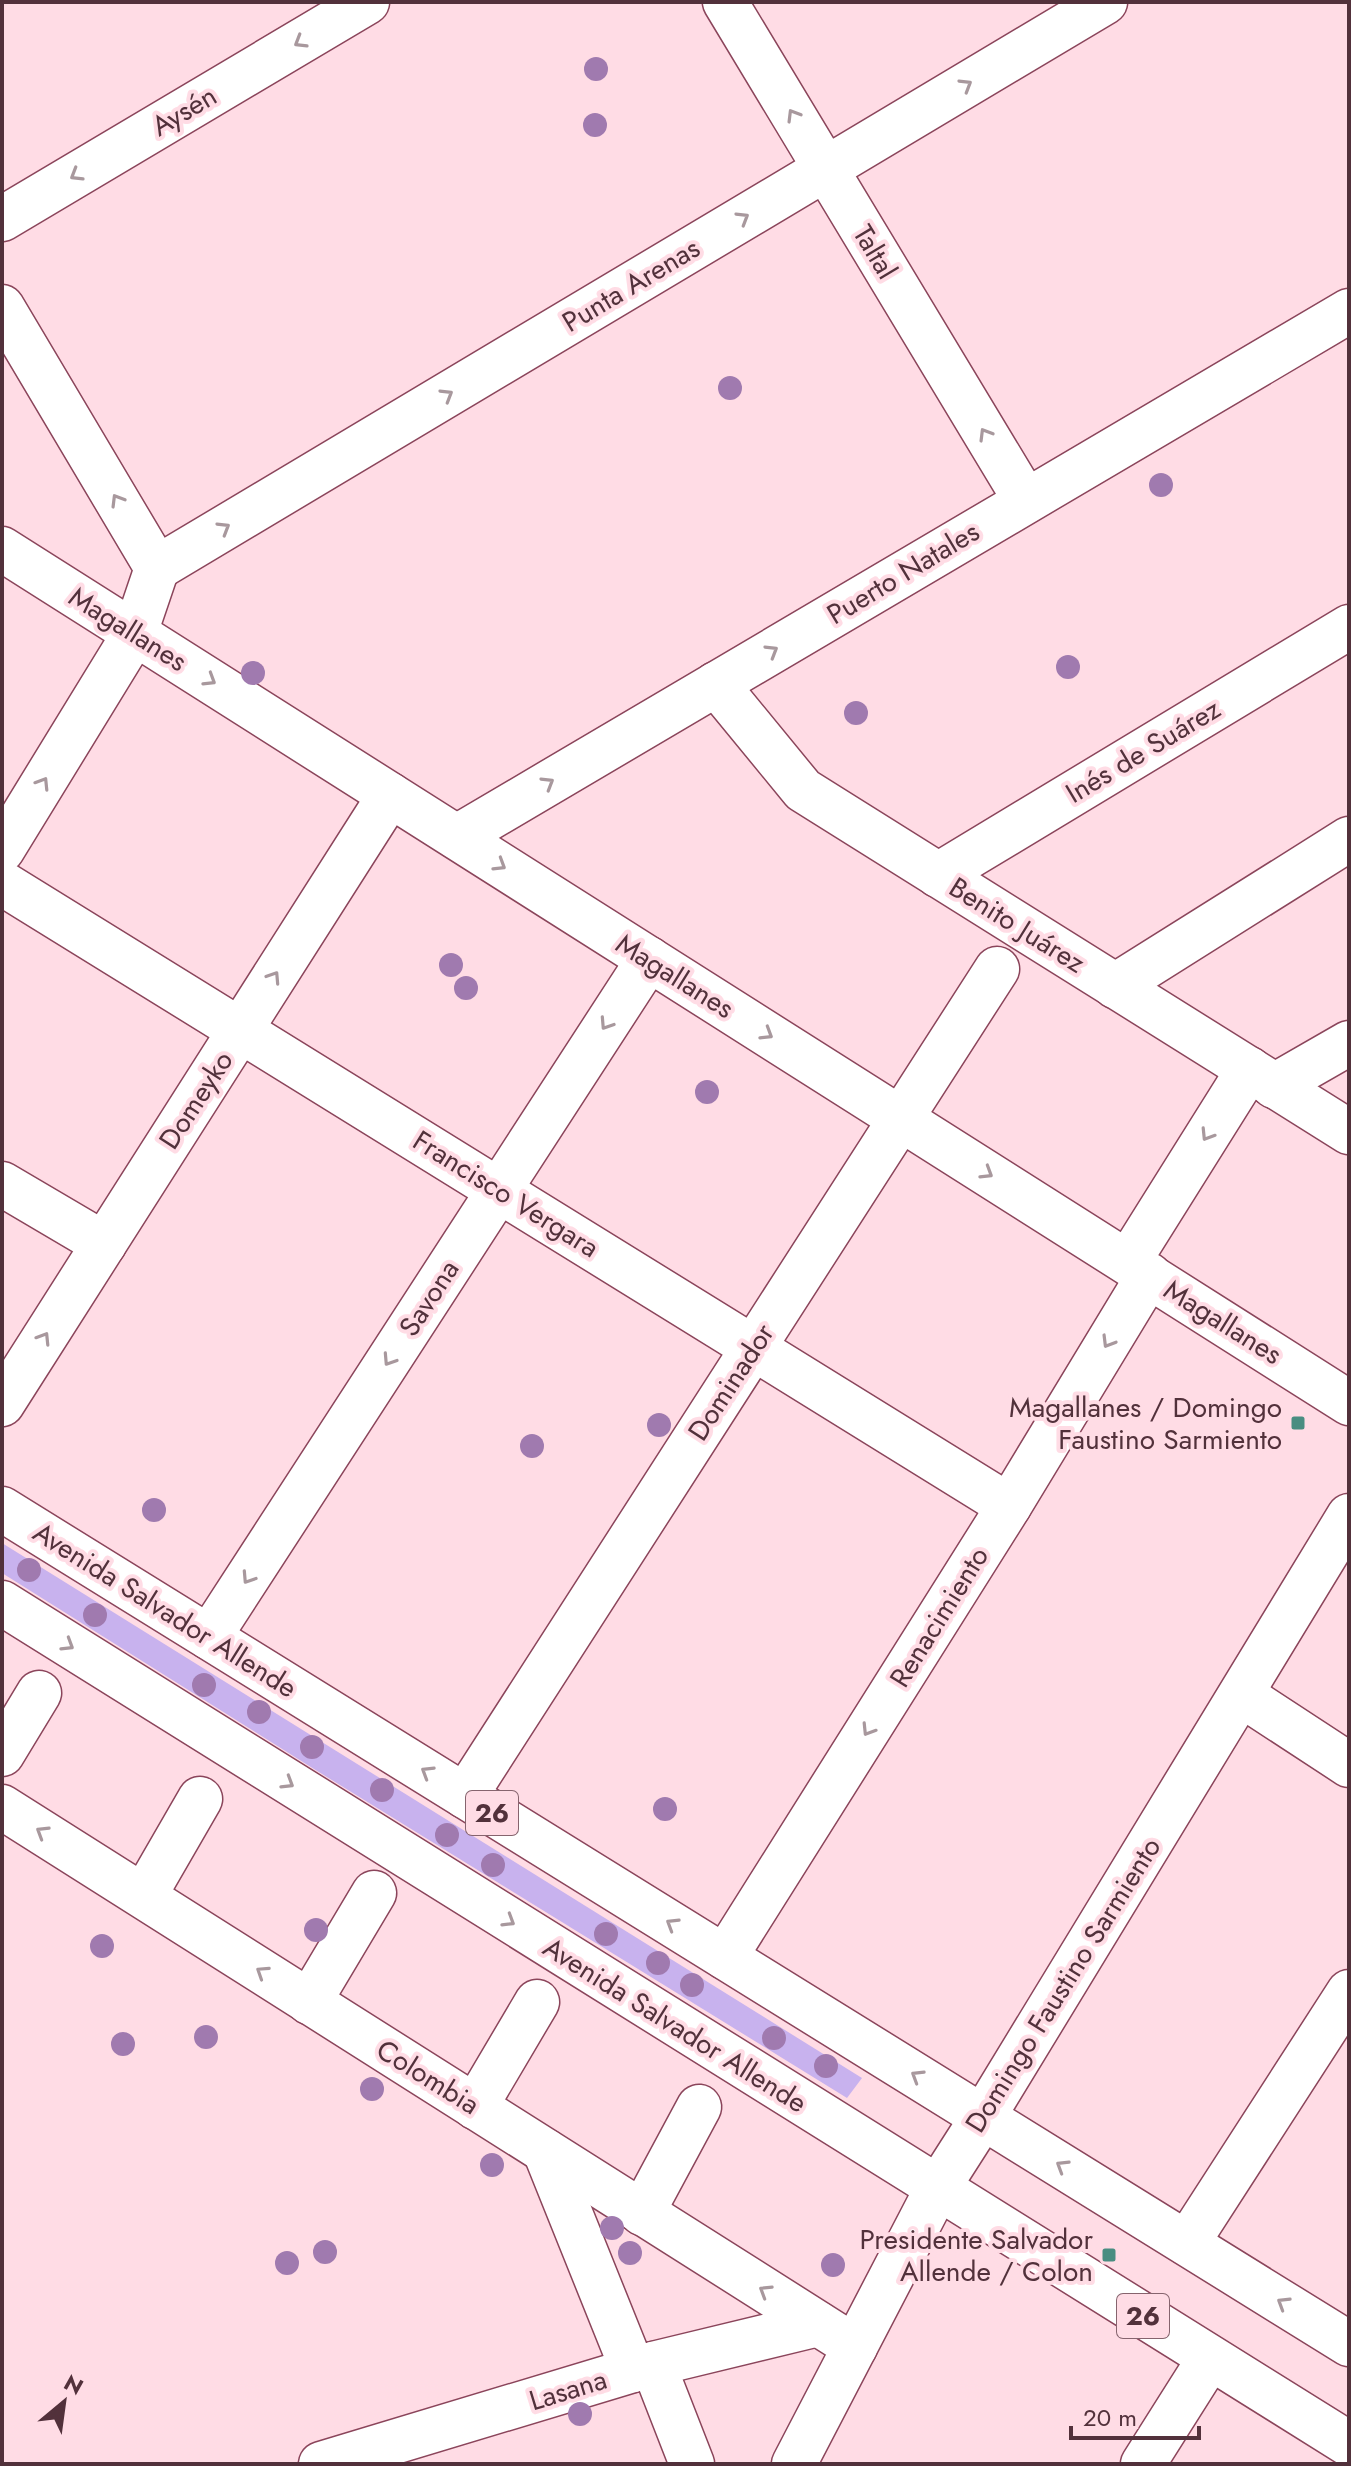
<svg xmlns="http://www.w3.org/2000/svg" width="1351" height="2466" viewBox="0 0 1351 2466" font-family="Jost,sans-serif">
	<style>
		.green { fill: #c8b2ee }
		.lines { fill: none; stroke-linecap: round; stroke-linejoin: round }
		.minor-casing { stroke: #8b455b; stroke-width: 47 }
		.major-casing { stroke: #8b455b; stroke-width: 47 }
		.highway-casing { stroke: #8b455b; stroke-width: 47 }
		.minor { stroke: #fff; stroke-width: 44 }
		.major { stroke: #fff; stroke-width: 44 }
		.highway { stroke: #fff; stroke-width: 44 }
		.tree { fill: #a07aaf }
		.oneway { stroke: #a8989d }
		.poi-dot { fill: #498d81; stroke: #ffdce5; stroke-width: 3 }
		.labels { text-anchor: middle; dominant-baseline: central; stroke-width: 8; stroke-linejoin: round; paint-order: stroke }
		.shield { fill: #ffdce5; stroke: #86646e; stroke-width: 2 }
		.shield-label { font-size: 26px; font-weight: bold; fill: #52313b }
		.street-label { font-size: 28px; fill: #52313b; stroke: #ffdce5 }
		.poi-label { font-size: 28px; fill: #52313b; stroke: #ffdce5; text-anchor: end }
	</style>
	<rect width="100%" height="100%" fill="#ffdce5"/>
	<path class="green" d="M 2,1543 L 862,2078 L 847,2098 L 314,1769 L 2,1573 Z"/>
	<g class="lines">
		<g class="minor-casing">
			<g id="minor">
				<path d="M 725,2 L 1026,501"/>
				<path d="M 2,219 L 367,2"/>
				<path d="M 2,307 L 157,568 L 135,633 L 2,850"/>
				<path d="M 2,549 L 1349,1403"/>
				<path d="M 157,568 L 1105,2"/>
				<path d="M 716,684 L 803,790 L 1349,1132"/>
				<path d="M 457,837 L 1349,311"/>
				<path d="M 938,875 L 1349,627"/>
				<path d="M 2,883 L 1009,1506"/>
				<path d="M 1115,986 L 1349,839"/>
				<path d="M 1274,1086 L 1349,1043"/>
				<path d="M 2,1184 L 104,1244"/>
				<path d="M 1128,1262 L 1249,1069"/>
				<path d="M 2,1404 L 390,795"/>
				<path d="M 209,1637 L 649,959"/>
				<path d="M 1242,1695 L 1349,1765"/>
				<path d="M 2,1754 L 39,1693"/>
				<path d="M 465,1796 L 997,969"/>
				<path d="M 2,1807 L 855,2347"/>
				<path d="M 144,1896 L 200,1799"/>
				<path d="M 725,1957 L 1009,1506 L 1149,1275"/>
				<path d="M 309,2002 L 374,1893"/>
				<path d="M 475,2107 L 537,2002"/>
				<path d="M 545,2151 L 633,2370"/>
				<path d="M 642,2213 L 699,2107"/>
				<path d="M 1187,2243 L 1349,1992"/>
				<path d="M 653,2364 L 692,2464"/>
				<path d="M 321,2464 L 653,2364 L 818,2324"/>
				<path d="M 1143,2464 L 1210,2358"/>
			</g>
		</g>
		<g class="major-casing">
			<path id="major" d="M 794,2464 L 937,2189 L 983,2117 L 1349,1516"/>
		</g>
		<g class="highway-casing">
			<g id="highway">
				<path d="M 2,1509 L 1349,2344"/>
				<path d="M 2,1603 L 1349,2444"/>
			</g>
		</g>
		<use href="#minor" class="minor"/>
		<use href="#major" class="major"/>
		<use href="#highway" class="highway"/>
	</g>
	<g class="tree">
		<circle cx="596" cy="69" r="12"/>
		<circle cx="595" cy="125" r="12"/>
		<circle cx="730" cy="388" r="12"/>
		<circle cx="1161" cy="485" r="12"/>
		<circle cx="1068" cy="667" r="12"/>
		<circle cx="253" cy="673" r="12"/>
		<circle cx="856" cy="713" r="12"/>
		<circle cx="451" cy="965" r="12"/>
		<circle cx="466" cy="988" r="12"/>
		<circle cx="707" cy="1092" r="12"/>
		<circle cx="659" cy="1425" r="12"/>
		<circle cx="532" cy="1446" r="12"/>
		<circle cx="154" cy="1510" r="12"/>
		<circle cx="29" cy="1570" r="12"/>
		<circle cx="95" cy="1615" r="12"/>
		<circle cx="204" cy="1685" r="12"/>
		<circle cx="259" cy="1712" r="12"/>
		<circle cx="312" cy="1747" r="12"/>
		<circle cx="382" cy="1790" r="12"/>
		<circle cx="665" cy="1809" r="12"/>
		<circle cx="447" cy="1835" r="12"/>
		<circle cx="493" cy="1865" r="12"/>
		<circle cx="316" cy="1930" r="12"/>
		<circle cx="606" cy="1934" r="12"/>
		<circle cx="102" cy="1946" r="12"/>
		<circle cx="658" cy="1963" r="12"/>
		<circle cx="692" cy="1985" r="12"/>
		<circle cx="206" cy="2037" r="12"/>
		<circle cx="774" cy="2038" r="12"/>
		<circle cx="123" cy="2044" r="12"/>
		<circle cx="826" cy="2066" r="12"/>
		<circle cx="372" cy="2089" r="12"/>
		<circle cx="492" cy="2165" r="12"/>
		<circle cx="612" cy="2228" r="12"/>
		<circle cx="325" cy="2252" r="12"/>
		<circle cx="630" cy="2253" r="12"/>
		<circle cx="287" cy="2263" r="12"/>
		<circle cx="833" cy="2265" r="12"/>
		<circle cx="580" cy="2414" r="12"/>
	</g>
	<defs><path id="oneway-chevron" d="M-2-3.5L2.5 0L-2 3.5" fill="none" stroke-width="1.6" stroke-linecap="round" stroke-linejoin="round" transform="scale(2)"/></defs>
	<g class="oneway">
		<use href="#oneway-chevron" transform="translate(300 42) rotate(149)"/>
		<use href="#oneway-chevron" transform="translate(966 85) rotate(-31)"/>
		<use href="#oneway-chevron" transform="translate(793 115) rotate(-121)"/>
		<use href="#oneway-chevron" transform="translate(76 175) rotate(149)"/>
		<use href="#oneway-chevron" transform="translate(743 218) rotate(-31)"/>
		<use href="#oneway-chevron" transform="translate(447 395) rotate(-31)"/>
		<use href="#oneway-chevron" transform="translate(985 434) rotate(-121)"/>
		<use href="#oneway-chevron" transform="translate(117 500) rotate(-121)"/>
		<use href="#oneway-chevron" transform="translate(224 528) rotate(-31)"/>
		<use href="#oneway-chevron" transform="translate(772 651) rotate(-31)"/>
		<use href="#oneway-chevron" transform="translate(210 680) rotate(32)"/>
		<use href="#oneway-chevron" transform="translate(43 783) rotate(-58)"/>
		<use href="#oneway-chevron" transform="translate(548 783) rotate(-31)"/>
		<use href="#oneway-chevron" transform="translate(500 865) rotate(32)"/>
		<use href="#oneway-chevron" transform="translate(274 977) rotate(-57)"/>
		<use href="#oneway-chevron" transform="translate(606 1024) rotate(123)"/>
		<use href="#oneway-chevron" transform="translate(767 1034) rotate(32)"/>
		<use href="#oneway-chevron" transform="translate(1207 1135) rotate(122)"/>
		<use href="#oneway-chevron" transform="translate(987 1173) rotate(32)"/>
		<use href="#oneway-chevron" transform="translate(44 1338) rotate(-58)"/>
		<use href="#oneway-chevron" transform="translate(1108 1342) rotate(121)"/>
		<use href="#oneway-chevron" transform="translate(389 1360) rotate(123)"/>
		<use href="#oneway-chevron" transform="translate(248 1578) rotate(123)"/>
		<use href="#oneway-chevron" transform="translate(68 1645) rotate(32)"/>
		<use href="#oneway-chevron" transform="translate(868 1730) rotate(122)"/>
		<use href="#oneway-chevron" transform="translate(427 1772) rotate(-148)"/>
		<use href="#oneway-chevron" transform="translate(288 1783) rotate(32)"/>
		<use href="#oneway-chevron" transform="translate(42 1832) rotate(-148)"/>
		<use href="#oneway-chevron" transform="translate(509 1921) rotate(32)"/>
		<use href="#oneway-chevron" transform="translate(672 1924) rotate(-148)"/>
		<use href="#oneway-chevron" transform="translate(262 1972) rotate(-147)"/>
		<use href="#oneway-chevron" transform="translate(917 2076) rotate(-148)"/>
		<use href="#oneway-chevron" transform="translate(1062 2166) rotate(-148)"/>
		<use href="#oneway-chevron" transform="translate(765 2291) rotate(-148)"/>
		<use href="#oneway-chevron" transform="translate(1283 2303) rotate(-148)"/>
	</g>
	<g class="poi-dot">
		<rect x="1290" y="1415" width="16" height="16" rx="4"/>
		<rect x="1101" y="2247" width="16" height="16" rx="4"/>
	</g>
	<g class="labels">
		<g class="shield">
			<rect x="466" y="1791" width="52" height="44" rx="6"/>
			<rect x="1117" y="2294" width="52" height="44" rx="6"/>
		</g>
		<g class="shield-label">
			<text x="492" y="1813">26</text>
			<text x="1143" y="2316">26</text>
		</g>
		<g class="street-label">
			<text transform="translate(184 111) rotate(-31)">Aysén</text>
			<text transform="translate(875 252) rotate(59)">Taltal</text>
			<text transform="translate(631 285) rotate(-31)">Punta Arenas</text>
			<text transform="translate(903 573) rotate(-31)">Puerto Natales</text>
			<text transform="translate(128 629) rotate(32)">Magallanes</text>
			<text transform="translate(1143 751) rotate(-31)">Inés de Suárez</text>
			<text transform="translate(1017 925) rotate(32)">Benito Juárez</text>
			<text transform="translate(675 976) rotate(32)">Magallanes</text>
			<text transform="translate(196 1100) rotate(-57)">Domeyko</text>
			<text transform="translate(506 1194) rotate(32)">Francisco Vergara</text>
			<text transform="translate(429 1298) rotate(-57)">Savona</text>
			<text transform="translate(1223 1322) rotate(32)">Magallanes</text>
			<text transform="translate(731 1382) rotate(-57)">Dominador</text>
			<text transform="translate(165 1610) rotate(32)">Avenida Salvador Allende</text>
			<text transform="translate(939 1617) rotate(-58)">Renacimiento</text>
			<text transform="translate(1063 1985) rotate(-58)">Domingo Faustino Sarmiento</text>
			<text transform="translate(675 2025) rotate(32)">Avenida Salvador Allende</text>
			<text transform="translate(428 2077) rotate(32)">Colombia</text>
			<text transform="translate(568 2390) rotate(-17)">Lasana</text>
		</g>
		<g class="poi-label">
			<text x="1282" y="1407">Magallanes / Domingo<tspan x="1282" dy="32">Faustino Sarmiento</tspan></text>
			<text x="1093" y="2239">Presidente Salvador<tspan x="1093" dy="32">Allende / Colon</tspan></text>
		</g>
	</g>
	<rect width="1351" height="2466" fill="none" stroke="#52313b" stroke-width="8"/>
	<g transform="translate(64 2402) rotate(29)" stroke="#ffdce5" stroke-width="6" paint-order="stroke">
	<path d="M0-6L14 30L0 20L-14 30Z" fill="#52313b"/>
	<text y="-12" font-size="22" font-weight="bold" text-anchor="middle" fill="#52313b">N</text>
	</g>
	<path d="M1071 2426v12h128v-12" fill="none" stroke="#52313b" stroke-width="4"/>
	<text x="1083" y="2426" font-size="24" fill="#52313b" stroke="#ffdce5" stroke-width="6" paint-order="stroke">20 m</text>
</svg>
